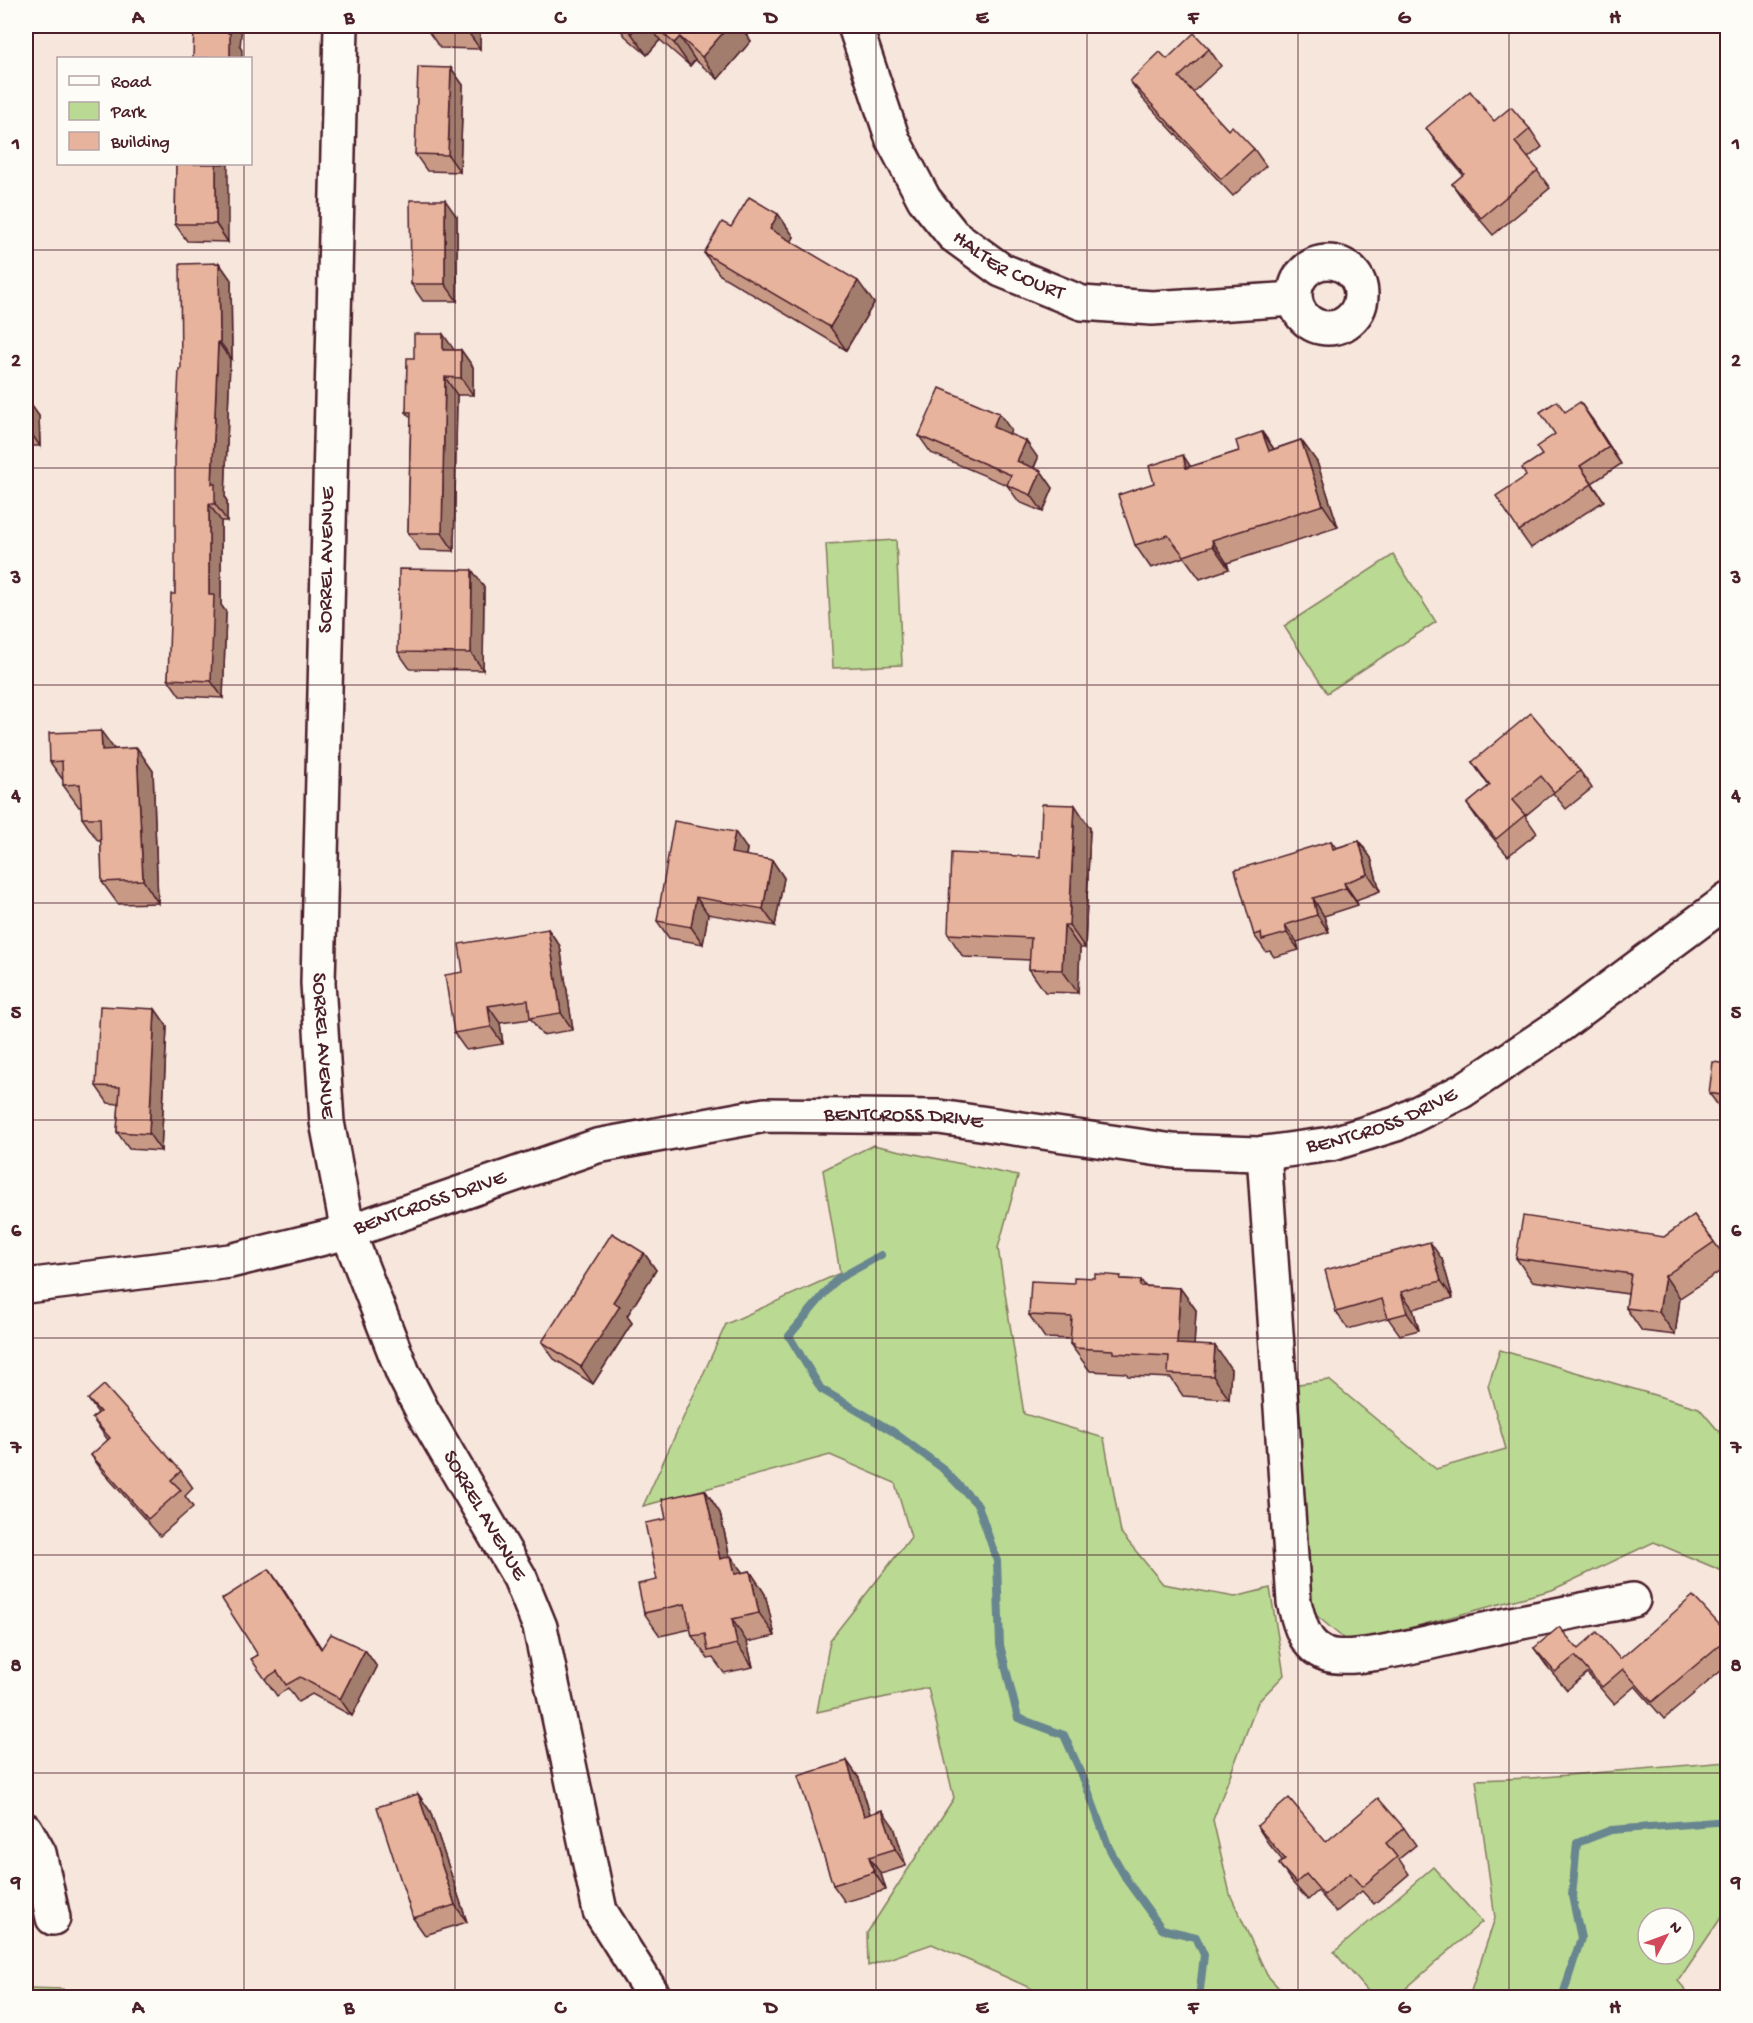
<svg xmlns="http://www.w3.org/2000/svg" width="1753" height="2023" viewBox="0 0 1753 2023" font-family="'Gochi Hand',sans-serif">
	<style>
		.green { fill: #bad992; stroke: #827c5e; stroke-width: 1.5; fill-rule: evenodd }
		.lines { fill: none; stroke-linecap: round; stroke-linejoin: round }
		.stream { stroke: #678690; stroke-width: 8 }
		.minor-casing { stroke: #4a1f2b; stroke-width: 38 }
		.minor { stroke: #fdfcf7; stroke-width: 33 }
		.wall { fill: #c89a86; stroke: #4a1f2b; stroke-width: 1.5 }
		.shaded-wall { fill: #a27d6d; stroke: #4a1f2b; stroke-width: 1.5 }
		.building { fill: #e8b39c; stroke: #4a1f2b; stroke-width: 1.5 }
		.grid { fill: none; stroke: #4a1f2b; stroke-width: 1.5; stroke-opacity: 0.55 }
		.labels { text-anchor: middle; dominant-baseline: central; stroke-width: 4.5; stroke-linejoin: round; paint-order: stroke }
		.street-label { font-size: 21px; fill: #4a1f2b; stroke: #fdfcf7 }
		.neatline { fill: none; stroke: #4a1f2b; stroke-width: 2 }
		.grid-label { font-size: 20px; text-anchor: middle; font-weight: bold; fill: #4a1f2b }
	</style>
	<rect width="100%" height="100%" fill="#f7e6dc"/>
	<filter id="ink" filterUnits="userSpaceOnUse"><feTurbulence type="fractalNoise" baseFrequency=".0167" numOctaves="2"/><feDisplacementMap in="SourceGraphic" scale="12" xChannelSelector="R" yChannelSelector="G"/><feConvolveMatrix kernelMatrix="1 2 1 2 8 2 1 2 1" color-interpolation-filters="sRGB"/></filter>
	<g filter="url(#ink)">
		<g class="green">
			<path d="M 896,540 L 902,665 L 833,668 L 826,544 Z"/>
			<path d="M 1393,555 L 1436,622 L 1327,693 L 1284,626 Z"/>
			<path d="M 873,1145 L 1018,1176 L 998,1248 L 1024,1414 L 1104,1438 L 1121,1533 L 1163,1584 L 1235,1597 L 1270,1588 L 1284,1675 L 1258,1702 L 1213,1820 L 1230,1894 L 1267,1975 L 1287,1997 L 1037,1997 L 1037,1991 L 932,1944 L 868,1966 L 867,1933 L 954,1798 L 928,1688 L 817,1712 L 830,1640 L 911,1537 L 895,1483 L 830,1455 L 643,1506 L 726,1324 L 840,1273 L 823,1170 Z"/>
			<path d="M 1500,1350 L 1699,1408 L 1727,1441 L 1727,1573 L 1654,1542 L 1552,1590 L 1350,1644 L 1310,1610 L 1291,1385 L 1329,1380 L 1436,1469 L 1506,1449 L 1488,1386 Z"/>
			<path d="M 1727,1762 L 1727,1909 L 1678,1981 L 1692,1997 L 1467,1997 L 1470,1994 L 1495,1918 L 1476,1780 L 1531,1778 ZM 1648,1918 L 1684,1918 L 1684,1954 L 1648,1954 Z"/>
			<path d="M 1433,1867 L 1482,1922 L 1396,1997 L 1373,1997 L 1334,1952 Z"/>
			<path d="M 26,1988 L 63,1989 L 68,1997 L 26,1997 Z"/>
		</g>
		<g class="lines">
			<g class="stream">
				<path d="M 881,1255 L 836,1280 L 789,1336 L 821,1389 L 892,1431 L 941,1467 L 978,1505 L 997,1561 L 1000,1645 L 1018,1718 L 1064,1735 L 1085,1782 L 1109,1848 L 1128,1882 L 1162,1929 L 1196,1937 L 1204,1955 L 1199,1998"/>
				<path d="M 1562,1998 L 1581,1938 L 1572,1896 L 1577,1843 L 1611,1830 L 1728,1821"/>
			</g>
			<g class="minor-casing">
				<g id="minor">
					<path id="s1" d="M 341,26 L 318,983 L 327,1122 L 348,1232 L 403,1373 L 422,1410 L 520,1578 L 540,1627 L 600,1911 L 655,1998"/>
					<path id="s2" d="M 855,26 L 893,140 L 924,199 L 953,235 L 1001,270 L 1082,303 L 1152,308 L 1295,299"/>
					<circle cx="1328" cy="295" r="33"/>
					<path d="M 1264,1153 L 1294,1602 C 1299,1622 1304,1646 1326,1654 C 1354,1665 1450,1636 1484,1630 C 1533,1619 1583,1610 1633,1600"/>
					<path id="s3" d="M 26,1286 L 230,1261 L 348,1232 L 597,1146 L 765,1115 L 939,1117 L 1173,1151 L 1258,1154 L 1331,1144 L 1396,1124 L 1462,1091 L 1559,1026 L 1728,900"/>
					<path d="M 26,1830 L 39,1853 L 53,1918"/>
				</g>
			</g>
			<use href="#minor" class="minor"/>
		</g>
		<g class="wall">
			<path d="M 428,26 L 480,26 L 480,49 L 440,48 L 428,31 Z"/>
			<path d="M 618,26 L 740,26 L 751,41 L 718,79 L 695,60 L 690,66 L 660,40 L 647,55 L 625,36 Z"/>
			<path d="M 1209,49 L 1221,66 L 1193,92 L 1228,130 L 1254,149 L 1266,166 L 1233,196 L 1142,98 L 1130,81 L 1167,59 Z"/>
			<path d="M 451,68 L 463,85 L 460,172 L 427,171 L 415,154 Z"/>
			<path d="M 1494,121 L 1530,129 L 1542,147 L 1528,158 L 1550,188 L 1493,235 L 1464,201 L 1452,184 L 1463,175 L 1438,145 L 1426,128 Z"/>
			<path d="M 176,164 L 228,242 L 187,241 L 175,224 Z"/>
			<path d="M 778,214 L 794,237 L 791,241 L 874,303 L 846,350 L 720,275 L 704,253 L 731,227 Z"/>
			<path d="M 457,217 L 457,301 L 423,301 L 411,284 Z"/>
			<path d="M 219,263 L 231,280 L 232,359 L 230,359 L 225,498 L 227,501 L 227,521 L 221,521 L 221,605 L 226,612 L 223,698 L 180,696 L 168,679 L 175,594 L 181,369 Z"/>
			<path d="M 455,350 L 461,350 L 473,367 L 473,395 L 457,395 L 454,551 L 420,550 L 408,533 L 411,418 L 406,412 L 414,358 Z"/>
			<path d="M 26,399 L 39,416 L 40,446 L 26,446 Z"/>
			<path d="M 1565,412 L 1592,419 L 1621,464 L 1592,483 L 1604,501 L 1531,548 L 1519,531 L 1526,476 L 1542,455 L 1555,434 Z"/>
			<path d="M 1011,430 L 1009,434 L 1038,458 L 1034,468 L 1041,471 L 1053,488 L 1043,512 L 1019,502 L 1007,485 L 931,453 L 919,436 Z"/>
			<path d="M 1262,432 L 1274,449 L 1301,440 L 1317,462 L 1338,527 L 1227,563 L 1229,569 L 1200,579 L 1184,557 L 1151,568 L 1135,545 L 1190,467 L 1239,451 Z"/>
			<path d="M 484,587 L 483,670 L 410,669 L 398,652 Z"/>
			<path d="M 137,748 L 153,771 L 158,903 L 118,904 L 102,882 L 101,841 L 98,841 L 82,818 L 81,807 L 79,807 L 63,785 L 63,780 L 50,762 L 115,749 Z"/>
			<path d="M 1472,762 L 1580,771 L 1592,788 L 1566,809 L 1553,793 L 1525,816 L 1537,833 L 1508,856 L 1479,821 L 1467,804 L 1489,786 Z"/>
			<path d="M 1090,828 L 1085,948 L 1080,948 L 1078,993 L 1045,992 L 1029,969 L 1030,960 L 963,957 L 948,934 L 1040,857 Z"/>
			<path d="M 1331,841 L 1336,848 L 1359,841 L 1371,858 L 1380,891 L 1356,900 L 1358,905 L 1324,916 L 1329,932 L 1297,942 L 1299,950 L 1274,957 L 1270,951 L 1266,952 L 1254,935 Z"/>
			<path d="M 747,849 L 746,856 L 772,860 L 784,878 L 775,926 L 708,914 L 703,944 L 669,938 L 657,921 Z"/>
			<path d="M 548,929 L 560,946 L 573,1030 L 542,1035 L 531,1019 L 500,1023 L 503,1044 L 466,1050 L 454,1033 Z"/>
			<path d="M 155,1009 L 167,1026 L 161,1151 L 129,1149 L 117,1132 L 119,1104 L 108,1103 L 96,1086 Z"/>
			<path d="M 1728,1064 L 1728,1116 L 1725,1115 L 1709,1093 Z"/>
			<path d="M 1694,1215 L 1728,1261 L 1728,1266 L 1680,1298 L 1675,1335 L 1642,1331 L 1626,1308 L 1628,1294 L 1532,1281 L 1516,1258 L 1664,1237 Z"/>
			<path d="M 644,1253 L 656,1270 L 627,1316 L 632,1323 L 593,1384 L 554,1359 L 542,1342 Z"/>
			<path d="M 1442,1259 L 1453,1298 L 1413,1309 L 1419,1330 L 1400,1335 L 1388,1318 L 1348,1329 L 1336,1312 Z"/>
			<path d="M 1123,1279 L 1141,1280 L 1145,1286 L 1180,1288 L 1196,1310 L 1194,1345 L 1231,1369 L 1229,1399 L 1183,1396 L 1171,1378 L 1128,1376 L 1126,1373 L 1090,1371 L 1070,1344 L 1071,1339 L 1045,1338 L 1029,1315 L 1074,1283 Z"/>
			<path d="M 88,1399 L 181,1471 L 193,1488 L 185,1496 L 193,1507 L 160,1536 L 103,1472 L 91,1455 L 108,1440 L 92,1418 L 98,1413 Z"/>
			<path d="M 705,1490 L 720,1513 L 730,1557 L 743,1573 L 750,1571 L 765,1594 L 775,1636 L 747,1642 L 753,1667 L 724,1673 L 713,1658 L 708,1659 L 692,1636 L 691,1629 L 660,1636 L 644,1613 L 657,1580 L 666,1519 Z"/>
			<path d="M 281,1586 L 321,1648 L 365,1650 L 377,1667 L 352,1716 L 312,1694 L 298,1702 L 288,1688 L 277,1696 L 265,1679 L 258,1655 Z"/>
			<path d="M 1728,1634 L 1728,1665 L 1664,1719 L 1635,1686 L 1614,1704 L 1587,1673 L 1567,1690 L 1546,1665 L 1534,1648 L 1578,1649 L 1620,1659 Z"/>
			<path d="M 847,1761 L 859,1778 L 870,1814 L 894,1827 L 906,1866 L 881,1874 L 886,1890 L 845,1902 L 833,1885 Z"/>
			<path d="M 418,1794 L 430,1811 L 467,1922 L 425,1935 L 413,1918 Z"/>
			<path d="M 1257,1826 L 1326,1842 L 1404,1828 L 1416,1845 L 1399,1859 L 1409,1874 L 1374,1904 L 1362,1891 L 1336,1912 L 1318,1891 L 1308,1900 L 1291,1881 L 1279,1864 L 1283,1861 L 1268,1843 Z"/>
		</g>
		<g class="shaded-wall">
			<path d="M 229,26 L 242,26 L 240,47 L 242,50 L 242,58 L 230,58 Z"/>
			<path d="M 468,26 L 480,26 L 480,49 L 468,32 Z"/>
			<path d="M 638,26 L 650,26 L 660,40 L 647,55 L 631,33 Z"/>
			<path d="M 729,26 L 740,26 L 751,41 L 718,79 L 702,57 Z"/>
			<path d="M 680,37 L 695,60 L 690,66 L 674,43 Z"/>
			<path d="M 451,68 L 463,85 L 460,172 L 448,155 Z"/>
			<path d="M 216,164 L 228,164 L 228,242 L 216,224 Z"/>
			<path d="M 445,200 L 457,217 L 457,301 L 445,284 Z"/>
			<path d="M 778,214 L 794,237 L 786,251 L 770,229 Z"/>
			<path d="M 219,263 L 231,280 L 232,359 L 220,342 Z"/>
			<path d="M 858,281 L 874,303 L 846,350 L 830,327 Z"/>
			<path d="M 443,334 L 455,351 L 443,350 Z"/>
			<path d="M 218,342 L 230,359 L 225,498 L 227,501 L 227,521 L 215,504 L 212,484 Z"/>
			<path d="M 461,350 L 473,367 L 473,395 L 461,378 Z"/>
			<path d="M 445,377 L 457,395 L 454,551 L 442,533 Z"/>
			<path d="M 27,399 L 39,416 L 40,446 L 28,429 Z"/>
			<path d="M 1580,402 L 1592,419 L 1621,464 L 1609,447 Z"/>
			<path d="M 999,413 L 1011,430 L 1005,444 L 993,427 Z"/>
			<path d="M 1262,432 L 1278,455 L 1269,451 Z"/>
			<path d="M 1301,440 L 1317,462 L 1338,527 L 1323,505 Z"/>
			<path d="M 1026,441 L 1038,458 L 1029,478 L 1017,461 Z"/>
			<path d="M 1183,455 L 1198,478 L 1186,468 Z"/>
			<path d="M 1580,466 L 1592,483 L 1604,501 L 1592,484 Z"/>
			<path d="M 1041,471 L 1053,488 L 1043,512 L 1031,495 Z"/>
			<path d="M 209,504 L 221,521 L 221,605 L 226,612 L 223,698 L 211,681 L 209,595 Z"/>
			<path d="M 1212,540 L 1227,563 L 1229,569 L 1213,546 Z"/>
			<path d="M 472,570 L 484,587 L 483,670 L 471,653 Z"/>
			<path d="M 101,731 L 117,753 L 102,750 Z"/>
			<path d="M 137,748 L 153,771 L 158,903 L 143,880 Z"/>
			<path d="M 1075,805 L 1090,828 L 1085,948 L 1069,925 Z"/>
			<path d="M 735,832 L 747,849 L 743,870 L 731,853 Z"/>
			<path d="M 1359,841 L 1371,858 L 1380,891 L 1368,874 Z"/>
			<path d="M 772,860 L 784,878 L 775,926 L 763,909 Z"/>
			<path d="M 1344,883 L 1356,900 L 1358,905 L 1346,888 Z"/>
			<path d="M 696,897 L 708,914 L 703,944 L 691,927 Z"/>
			<path d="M 1313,898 L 1324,916 L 1329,932 L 1317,915 Z"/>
			<path d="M 1064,925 L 1080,948 L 1078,993 L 1062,970 Z"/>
			<path d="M 1285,925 L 1297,942 L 1299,950 L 1287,933 Z"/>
			<path d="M 548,929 L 560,946 L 573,1030 L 561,1013 Z"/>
			<path d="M 488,1006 L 500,1023 L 503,1044 L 491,1027 Z"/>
			<path d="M 155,1009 L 167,1026 L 161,1151 L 149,1134 Z"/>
			<path d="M 1430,1242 L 1442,1259 L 1453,1298 L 1441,1281 Z"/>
			<path d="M 644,1253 L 656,1270 L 627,1316 L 632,1323 L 593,1384 L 581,1367 L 613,1302 Z"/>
			<path d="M 1665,1276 L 1680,1298 L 1675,1335 L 1659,1312 Z"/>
			<path d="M 1180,1288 L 1196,1310 L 1193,1367 L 1177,1344 Z"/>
			<path d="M 1401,1292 L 1413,1309 L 1419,1330 L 1407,1313 Z"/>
			<path d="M 1215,1346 L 1231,1369 L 1229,1399 L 1213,1376 Z"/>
			<path d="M 705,1490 L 720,1513 L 735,1581 L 720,1559 Z"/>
			<path d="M 731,1556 L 747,1579 L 735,1574 Z"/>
			<path d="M 269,1569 L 281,1586 L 333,1666 L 321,1649 Z"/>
			<path d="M 750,1571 L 765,1594 L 775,1636 L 759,1613 Z"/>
			<path d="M 732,1619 L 747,1642 L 753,1667 L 737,1644 Z"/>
			<path d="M 365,1650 L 377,1667 L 352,1716 L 340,1699 Z"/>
			<path d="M 847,1761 L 859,1778 L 876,1833 L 864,1816 Z"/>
			<path d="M 418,1794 L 430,1811 L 467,1922 L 455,1905 Z"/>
			<path d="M 882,1810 L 894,1827 L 906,1866 L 895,1849 Z"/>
			<path d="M 869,1857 L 881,1874 L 886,1890 L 874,1872 Z"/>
		</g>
		<g class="building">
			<path d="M 194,26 L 229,26 L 228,33 L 230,33 L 230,58 L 193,58 Z"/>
			<path d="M 428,26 L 468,26 L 468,32 L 428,31 Z"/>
			<path d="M 623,26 L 638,26 L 631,33 Z"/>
			<path d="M 654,26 L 729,26 L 702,57 L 680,37 L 674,43 Z"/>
			<path d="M 1194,33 L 1209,49 L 1179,77 L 1228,130 L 1232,126 L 1254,149 L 1221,179 L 1130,81 L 1160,52 L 1167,59 Z"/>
			<path d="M 418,67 L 451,68 L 448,155 L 415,154 Z"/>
			<path d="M 1470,91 L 1494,121 L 1511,107 L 1530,129 L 1515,142 L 1538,170 L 1481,218 L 1452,184 L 1464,174 L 1426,128 Z"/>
			<path d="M 176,164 L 216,164 L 216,224 L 175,224 Z"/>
			<path d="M 749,197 L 778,214 L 770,229 L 858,281 L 830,327 L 704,253 L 722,222 L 731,227 Z"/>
			<path d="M 410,200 L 445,200 L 445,284 L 411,284 Z"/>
			<path d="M 219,263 L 220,342 L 218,342 L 212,484 L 215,484 L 215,504 L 209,504 L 209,595 L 214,595 L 211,681 L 168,679 L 171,594 L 175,594 L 175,456 L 179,369 L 181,369 L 180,264 Z"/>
			<path d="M 414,334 L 443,334 L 443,350 L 461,350 L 461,378 L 445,377 L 442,533 L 408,533 L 411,412 L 406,412 L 407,358 L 414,358 Z"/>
			<path d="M 940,388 L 999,413 L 993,427 L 1026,441 L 1017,461 L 1041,471 L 1031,495 L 1007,485 L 1011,475 L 919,436 Z"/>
			<path d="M 26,399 L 27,399 L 28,429 L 26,429 Z"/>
			<path d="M 1557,401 L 1565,412 L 1580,402 L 1609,447 L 1580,466 L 1592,484 L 1519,531 L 1496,496 L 1526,476 L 1522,468 L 1542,455 L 1536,447 L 1555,434 L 1540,412 Z"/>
			<path d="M 1262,432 L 1269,451 L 1301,440 L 1323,505 L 1212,540 L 1213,546 L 1184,556 L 1168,535 L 1135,545 L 1118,495 L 1154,483 L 1149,466 L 1183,455 L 1186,468 L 1239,451 L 1236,441 Z"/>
			<path d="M 399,569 L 472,570 L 471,653 L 398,652 Z"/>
			<path d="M 1531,713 L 1580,771 L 1554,792 L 1541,776 L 1512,800 L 1525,815 L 1496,839 L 1467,804 L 1490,785 L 1472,762 Z"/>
			<path d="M 101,731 L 102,750 L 137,748 L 143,880 L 102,882 L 100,818 L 82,818 L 80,784 L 63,785 L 62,761 L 50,762 L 49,733 Z"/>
			<path d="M 1042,804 L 1075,805 L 1069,925 L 1064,925 L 1062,970 L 1029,969 L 1031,938 L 948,934 L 951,853 L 1040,857 Z"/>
			<path d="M 674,821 L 735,832 L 731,853 L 772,860 L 763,909 L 696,897 L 691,927 L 657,921 Z"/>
			<path d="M 1331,841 L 1333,849 L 1359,841 L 1368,874 L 1344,883 L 1346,888 L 1313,898 L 1317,915 L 1285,925 L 1287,933 L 1262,940 L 1261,933 L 1254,935 L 1235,870 Z"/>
			<path d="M 548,929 L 561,1013 L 530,1018 L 528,1000 L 488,1006 L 491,1027 L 454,1033 L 445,975 L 463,972 L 459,944 Z"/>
			<path d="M 100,1006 L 155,1009 L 149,1134 L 117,1132 L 120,1087 L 96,1086 Z"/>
			<path d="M 1713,1062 L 1728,1064 L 1728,1096 L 1709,1093 Z"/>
			<path d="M 1694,1215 L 1714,1242 L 1665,1276 L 1659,1312 L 1626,1308 L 1631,1274 L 1516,1258 L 1523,1216 L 1664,1237 Z"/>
			<path d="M 612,1233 L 644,1253 L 613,1302 L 620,1306 L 581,1367 L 542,1342 Z"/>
			<path d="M 1430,1242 L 1441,1281 L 1401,1292 L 1407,1313 L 1388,1318 L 1382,1299 L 1336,1312 L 1325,1270 Z"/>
			<path d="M 1095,1274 L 1121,1276 L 1120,1279 L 1141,1280 L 1140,1286 L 1180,1288 L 1177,1344 L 1215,1346 L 1213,1376 L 1168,1374 L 1169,1356 L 1113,1353 L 1113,1350 L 1074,1348 L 1074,1344 L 1070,1344 L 1072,1317 L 1029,1315 L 1031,1281 L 1074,1283 L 1074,1277 L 1095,1278 Z"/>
			<path d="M 104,1385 L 181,1471 L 171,1480 L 181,1490 L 148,1519 L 91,1455 L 110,1438 L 92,1418 L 100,1412 L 88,1399 Z"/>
			<path d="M 705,1490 L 720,1559 L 731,1556 L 735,1574 L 750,1571 L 759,1613 L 732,1619 L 737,1644 L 708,1651 L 705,1634 L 692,1636 L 685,1604 L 644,1613 L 638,1584 L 657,1580 L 645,1523 L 666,1519 L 662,1499 Z"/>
			<path d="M 269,1569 L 321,1649 L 331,1634 L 365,1650 L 340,1699 L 300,1677 L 286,1685 L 277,1671 L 265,1679 L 251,1659 L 258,1655 L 222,1599 Z"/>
			<path d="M 1693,1596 L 1728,1634 L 1728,1638 L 1652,1702 L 1623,1669 L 1602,1687 L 1575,1656 L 1555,1672 L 1534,1648 L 1559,1627 L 1578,1649 L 1597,1632 L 1620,1659 Z"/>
			<path d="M 847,1761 L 864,1816 L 882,1810 L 895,1849 L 869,1857 L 874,1872 L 833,1885 L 798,1776 Z"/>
			<path d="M 418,1794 L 455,1905 L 413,1918 L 377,1807 Z"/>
			<path d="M 1289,1798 L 1326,1842 L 1378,1798 L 1404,1828 L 1386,1843 L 1397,1857 L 1362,1887 L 1350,1873 L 1324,1895 L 1306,1874 L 1296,1883 L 1279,1864 L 1285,1859 L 1257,1826 Z"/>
			<path d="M 903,1993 L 906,1998 L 896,1998 Z"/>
		</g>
	</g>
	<path class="grid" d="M 244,26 L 244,58M 455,26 L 455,1998M 666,26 L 666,1998M 876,26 L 876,1998M 1087,26 L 1087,1998M 1298,26 L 1298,1998M 1509,26 L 1509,1998M 244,164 L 244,1998M 26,250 L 1728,250M 26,468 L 1728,468M 26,685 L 1728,685M 26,903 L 1728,903M 26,1120 L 1728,1120M 26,1338 L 1728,1338M 26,1555 L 1728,1555M 26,1773 L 1728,1773"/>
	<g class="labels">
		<g class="street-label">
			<text stroke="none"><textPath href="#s2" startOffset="297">HALTER COURT</textPath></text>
			<text transform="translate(328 560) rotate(-89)">SORREL AVENUE</text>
			<text stroke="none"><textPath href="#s1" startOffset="1020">SORREL AVENUE</textPath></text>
			<text stroke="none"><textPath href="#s3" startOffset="1386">BENTCROSS DRIVE</textPath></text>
			<text stroke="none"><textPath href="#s3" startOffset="900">BENTCROSS DRIVE</textPath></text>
			<text stroke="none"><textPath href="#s3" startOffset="414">BENTCROSS DRIVE</textPath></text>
			<text stroke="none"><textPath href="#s1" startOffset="1524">SORREL AVENUE</textPath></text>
		</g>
	</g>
	<rect width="1753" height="2023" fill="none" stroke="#fdfcf7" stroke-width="66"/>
	<rect x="57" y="57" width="195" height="108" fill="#fdfcf7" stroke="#b5a4a5" stroke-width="1.5"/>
	<rect x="69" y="76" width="30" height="9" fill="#fdfcf7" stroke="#b5a4a5" stroke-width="1.5"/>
	<text x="111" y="87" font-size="18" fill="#4a1f2b">Road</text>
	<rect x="69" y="102" width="30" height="18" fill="#bad992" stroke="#b5a4a5" stroke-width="1.5"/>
	<text x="111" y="117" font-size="18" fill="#4a1f2b">Park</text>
	<rect x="69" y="132" width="30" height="18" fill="#e8b39c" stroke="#b5a4a5" stroke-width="1.5"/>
	<text x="111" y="147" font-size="18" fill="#4a1f2b">Building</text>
	<g transform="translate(1666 1936) rotate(49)"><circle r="28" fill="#fdfcf7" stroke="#b5a4a5" stroke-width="1.5"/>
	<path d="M0-4.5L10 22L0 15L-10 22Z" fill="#d1495b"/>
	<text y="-9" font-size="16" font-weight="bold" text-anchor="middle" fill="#4a1f2b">N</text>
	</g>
	<rect x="33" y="33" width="1687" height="1957" class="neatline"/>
	<g class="grid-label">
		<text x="138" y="23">A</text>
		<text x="349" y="23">B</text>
		<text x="560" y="23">C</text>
		<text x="771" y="23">D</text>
		<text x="982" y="23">E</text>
		<text x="1193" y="23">F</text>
		<text x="1404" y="23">G</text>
		<text x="1615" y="23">H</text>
		<text x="16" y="149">1</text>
		<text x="1736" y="149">1</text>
		<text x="16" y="366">2</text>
		<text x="1736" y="366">2</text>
		<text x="16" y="583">3</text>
		<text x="1736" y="583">3</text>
		<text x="16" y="801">4</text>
		<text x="1736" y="801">4</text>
		<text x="16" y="1018">5</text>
		<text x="1736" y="1018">5</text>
		<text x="16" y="1236">6</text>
		<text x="1736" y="1236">6</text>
		<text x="16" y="1453">7</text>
		<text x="1736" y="1453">7</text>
		<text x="16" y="1671">8</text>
		<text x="1736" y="1671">8</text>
		<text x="16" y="1888">9</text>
		<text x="1736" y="1888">9</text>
		<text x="138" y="2013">A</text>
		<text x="349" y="2013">B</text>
		<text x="560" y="2013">C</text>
		<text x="771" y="2013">D</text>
		<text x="982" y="2013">E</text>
		<text x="1193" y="2013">F</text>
		<text x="1404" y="2013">G</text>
		<text x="1615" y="2013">H</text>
	</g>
</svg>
